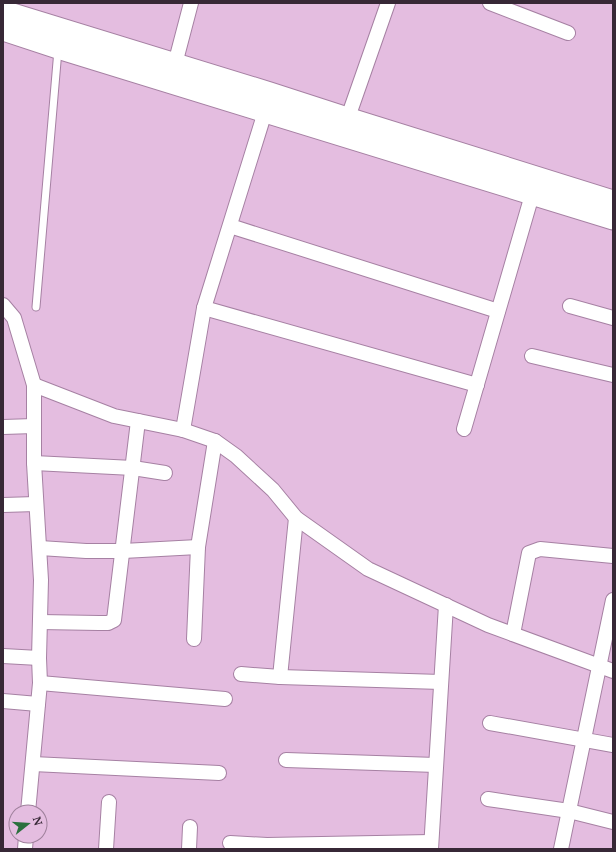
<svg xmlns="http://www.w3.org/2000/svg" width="616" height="852" viewBox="0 0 616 852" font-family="'Noto Serif',serif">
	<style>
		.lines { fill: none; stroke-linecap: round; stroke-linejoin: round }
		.lane-casing { stroke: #a681a3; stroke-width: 9 }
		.street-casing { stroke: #a681a3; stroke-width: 16 }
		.primary-casing { stroke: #a681a3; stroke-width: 23 }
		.lane { stroke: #fff; stroke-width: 7 }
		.street { stroke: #fff; stroke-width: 14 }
		.primary { stroke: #fff; stroke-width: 21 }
	</style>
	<rect width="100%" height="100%" fill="#e4bde0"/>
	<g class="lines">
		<g class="lane-casing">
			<path id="lane" d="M 36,307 L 58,50"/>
		</g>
		<g class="street-casing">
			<g id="street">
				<path d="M 490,3 L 568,33"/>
				<path d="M 175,64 L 191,3"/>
				<path d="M 345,126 L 388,3"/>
				<path d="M 230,226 L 498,311"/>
				<path d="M 3,305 L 14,318 L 34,385 L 34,463 L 41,580 L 39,658 L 40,683 L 28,812"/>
				<path d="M 570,306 L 613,318"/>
				<path d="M 204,308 L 477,385"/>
				<path d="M 532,356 L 613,375"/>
				<path d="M 34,385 L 114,416 L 183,430 L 215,441 L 236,456 L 273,490 L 296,518 L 368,569 L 488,625 L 613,671"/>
				<path d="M 3,427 L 34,426"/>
				<path d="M 464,429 L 532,195"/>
				<path d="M 183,430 L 204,308 L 265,112"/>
				<path d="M 34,463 L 133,468 L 165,473"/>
				<path d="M 3,505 L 36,504"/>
				<path d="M 40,548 L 86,551 L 123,551 L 198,547"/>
				<path d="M 40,622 L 99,623 L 108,623 L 114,620 L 138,421"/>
				<path d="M 513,634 L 529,553 L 540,549 L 613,556"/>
				<path d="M 194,639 L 198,547 L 215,441"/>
				<path d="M 3,656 L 39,658"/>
				<path d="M 241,674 L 280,677 L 441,682"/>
				<path d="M 280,677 L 296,518"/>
				<path d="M 40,683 L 225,699"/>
				<path d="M 3,701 L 38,704"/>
				<path d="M 490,723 L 613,745"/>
				<path d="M 286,760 L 436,765"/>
				<path d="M 33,764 L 219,773"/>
				<path d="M 488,799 L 569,811 L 613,822"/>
				<path d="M 230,843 L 267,845"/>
				<path d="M 25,849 L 26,836"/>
				<path d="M 106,849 L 109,802"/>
				<path d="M 189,849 L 190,827"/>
				<path d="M 267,849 L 267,845 L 431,842"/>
				<path d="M 431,849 L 446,605"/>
				<path d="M 561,849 L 613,600"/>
			</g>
		</g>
		<g class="primary-casing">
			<g id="primary">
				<path d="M 3,11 L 270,93 L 347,118 L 613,201"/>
				<path d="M 3,30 L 58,48 L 613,219"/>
			</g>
		</g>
		<use href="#lane" class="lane"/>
		<use href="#street" class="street"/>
		<use href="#primary" class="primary"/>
	</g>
	<rect width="616" height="852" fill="none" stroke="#372836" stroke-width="8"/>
	<g transform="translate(28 824) rotate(73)"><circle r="19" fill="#e4bde0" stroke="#9f819c"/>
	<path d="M0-3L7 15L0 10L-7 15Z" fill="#2a703d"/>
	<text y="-6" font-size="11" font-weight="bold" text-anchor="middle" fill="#372836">N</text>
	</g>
</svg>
